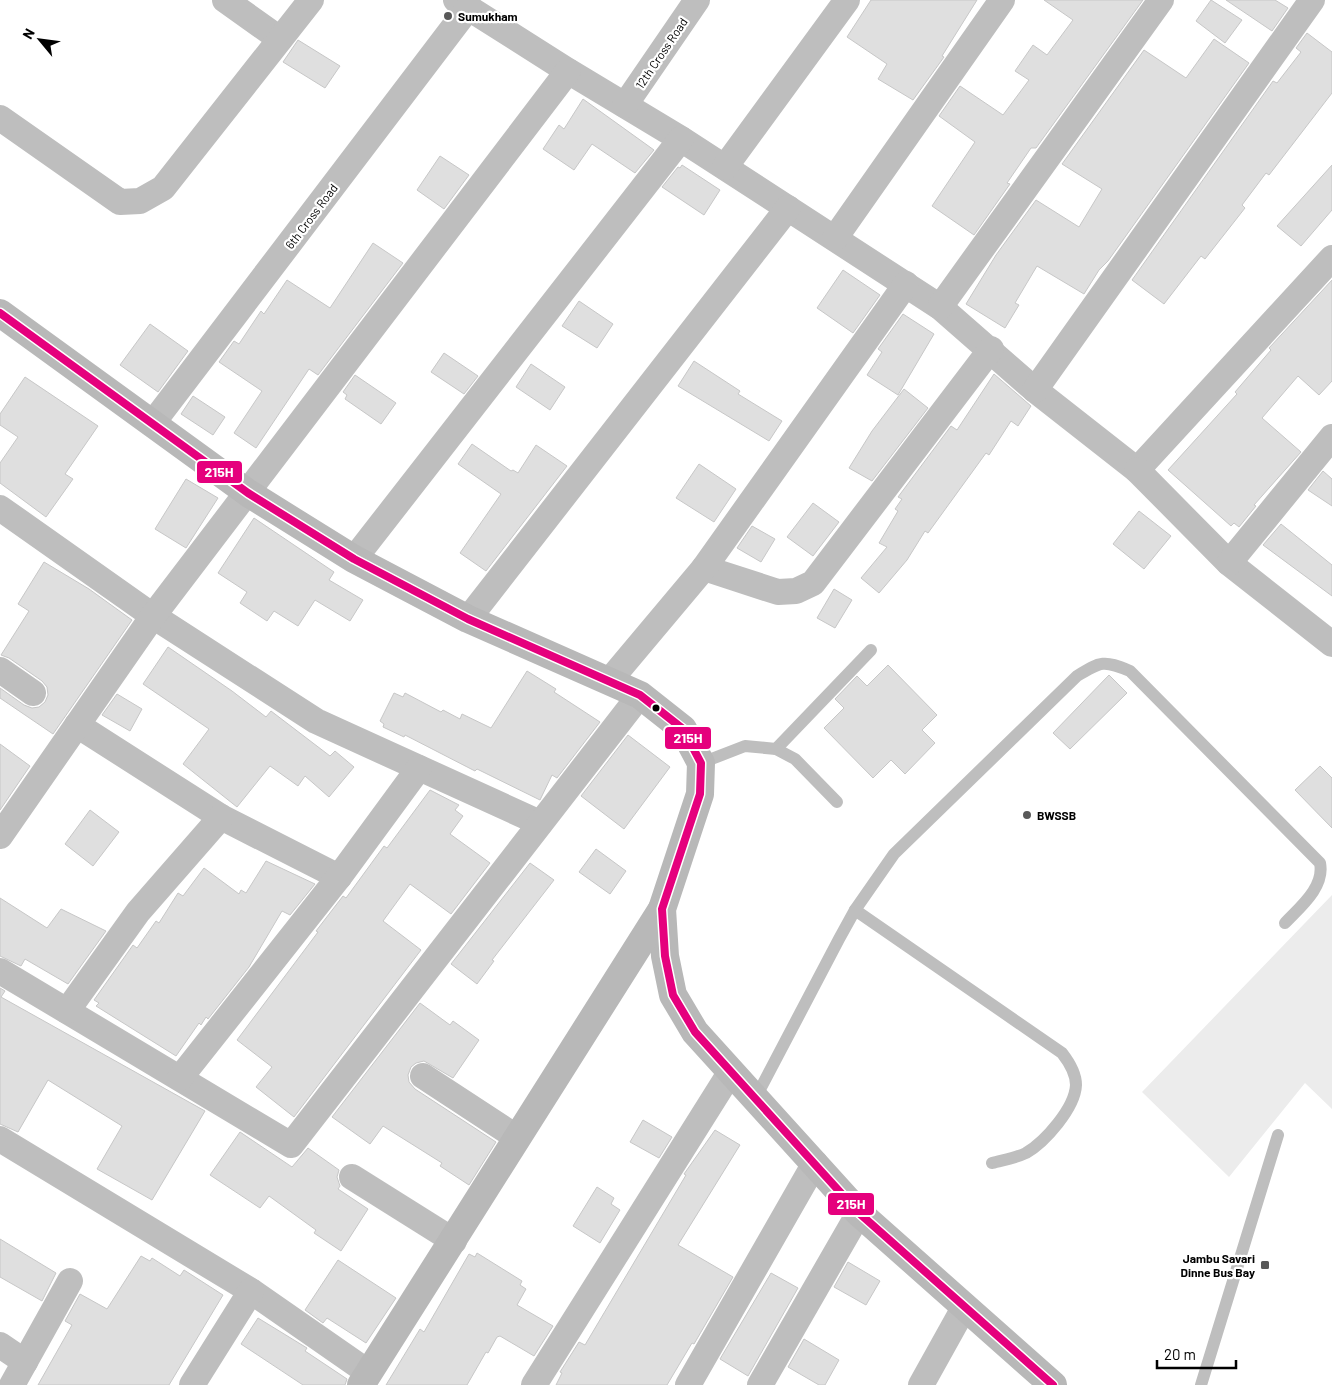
<svg xmlns="http://www.w3.org/2000/svg" width="1332" height="1385" viewBox="0 0 1332 1385" font-family="Barlow,sans-serif">
	<style>
		.green { fill: #ececec }
		.building { fill: #dfdfdf; stroke: #c7c7c7 }
		.lines { fill: none; stroke-linecap: round; stroke-linejoin: round }
		.lane { stroke: #bebebe; stroke-width: 12 }
		.street { stroke: #bebebe; stroke-width: 26 }
		.secondary { stroke: #b8b8b8; stroke-width: 28 }
		.bus-1-casing { stroke: #fff; stroke-width: 11 }
		.bus-1 { stroke: #e5007d; stroke-width: 8 }
		.poi-dot { fill: #595959; stroke: #fff; stroke-width: 2 }
		.bus-dot { fill: #000; stroke: #fff; stroke-width: 2 }
		.labels { text-anchor: middle; dominant-baseline: central; stroke-width: 4.5; stroke-linejoin: round; paint-order: stroke }
		.poi-label { font-size: 12px; font-weight: bold; fill: #000; stroke: #fff; text-anchor: start }
		.street-label { font-size: 12px; fill: #000; stroke: #fff }
		.line-badge { stroke: #fff; stroke-width: 2 }
		.badge-label { font-size: 14px; text-anchor: middle; font-weight: bold; fill: #fff }
	</style>
	<rect width="100%" height="100%" fill="#fff"/>
	<path class="green" d="M 1332,895 L 1332,1109 L 1305,1083 L 1229,1177 L 1142,1092 Z"/>
	<g class="building">
		<path d="M 871,0 L 977,0 L 942,56 L 944,57 L 913,100 L 878,79 L 887,64 L 847,37 Z"/>
		<path d="M 1044,0 L 1143,0 L 1036,148 L 1031,148 L 1007,183 L 1010,184 L 974,235 L 932,206 L 975,142 L 939,116 L 960,86 L 1003,115 L 1029,80 L 1015,71 L 1033,45 L 1047,55 L 1073,20 Z"/>
		<path d="M 1211,0 L 1242,20 L 1225,43 L 1196,21 Z"/>
		<path d="M 1226,0 L 1275,0 L 1288,8 L 1272,31 Z"/>
		<path d="M 1307,33 L 1332,52 L 1332,93 L 1269,175 L 1266,173 L 1242,205 L 1245,208 L 1205,259 L 1201,256 L 1164,304 L 1132,280 L 1273,81 L 1277,83 L 1301,52 L 1296,48 Z"/>
		<path d="M 1214,39 L 1249,63 L 1108,261 L 1099,270 L 1084,294 L 1037,266 L 1015,303 L 1019,305 L 1005,328 L 966,304 L 996,255 L 1036,200 L 1079,227 L 1102,189 L 1062,164 L 1144,50 L 1186,78 Z"/>
		<path d="M 298,40 L 340,66 L 325,88 L 283,62 Z"/>
		<path d="M 583,99 L 654,150 L 635,173 L 592,144 L 574,170 L 543,149 L 559,125 L 564,129 Z"/>
		<path d="M 440,156 L 469,175 L 444,209 L 417,190 Z"/>
		<path d="M 682,165 L 720,190 L 704,215 L 662,187 L 678,167 L 680,168 Z"/>
		<path d="M 1332,165 L 1332,210 L 1301,246 L 1277,226 Z"/>
		<path d="M 373,243 L 403,263 L 318,375 L 309,369 L 256,448 L 234,433 L 262,391 L 219,362 L 234,341 L 239,344 L 261,311 L 264,314 L 287,280 L 330,308 Z"/>
		<path d="M 843,270 L 880,295 L 853,333 L 817,308 Z"/>
		<path d="M 1332,280 L 1332,381 L 1319,395 L 1298,376 L 1262,418 L 1301,452 L 1254,505 L 1256,506 L 1239,527 L 1234,523 L 1231,526 L 1168,470 L 1237,394 L 1235,392 L 1271,350 L 1269,348 Z"/>
		<path d="M 579,301 L 613,324 L 597,348 L 562,326 Z"/>
		<path d="M 903,314 L 934,334 L 898,395 L 867,375 L 882,352 L 878,349 Z"/>
		<path d="M 150,324 L 188,351 L 158,392 L 120,365 Z"/>
		<path d="M 444,353 L 478,376 L 464,394 L 431,372 Z"/>
		<path d="M 694,361 L 740,391 L 738,394 L 782,421 L 769,441 L 678,386 Z"/>
		<path d="M 531,364 L 565,387 L 550,410 L 516,387 Z"/>
		<path d="M 994,374 L 1031,406 L 1018,426 L 1011,421 L 989,455 L 986,453 L 928,533 L 925,531 L 907,560 L 879,593 L 861,578 L 887,547 L 879,543 L 898,511 L 895,509 L 902,499 L 898,497 L 951,426 L 957,430 Z"/>
		<path d="M 355,375 L 396,403 L 381,424 L 345,399 L 347,395 L 343,392 Z"/>
		<path d="M 25,377 L 98,426 L 65,474 L 73,479 L 46,517 L 0,483 L 0,463 L 18,437 L 0,425 L 0,414 Z"/>
		<path d="M 904,389 L 928,408 L 872,481 L 849,468 L 872,431 Z"/>
		<path d="M 193,396 L 225,417 L 213,435 L 181,414 Z"/>
		<path d="M 472,444 L 511,471 L 513,470 L 518,473 L 536,445 L 567,466 L 486,571 L 460,553 L 501,494 L 458,464 Z"/>
		<path d="M 699,464 L 736,489 L 714,522 L 676,498 Z"/>
		<path d="M 1323,471 L 1332,479 L 1332,506 L 1308,490 Z"/>
		<path d="M 186,479 L 218,498 L 186,548 L 155,529 Z"/>
		<path d="M 813,503 L 839,522 L 813,556 L 787,537 Z"/>
		<path d="M 1139,511 L 1171,536 L 1144,569 L 1113,544 Z"/>
		<path d="M 254,518 L 334,572 L 329,580 L 363,600 L 350,621 L 315,600 L 298,626 L 274,611 L 267,621 L 240,603 L 247,592 L 218,573 Z"/>
		<path d="M 1281,524 L 1332,565 L 1332,596 L 1263,545 Z"/>
		<path d="M 752,526 L 775,539 L 761,562 L 737,548 Z"/>
		<path d="M 44,562 L 89,589 L 132,620 L 53,734 L 0,698 L 0,688 L 24,705 L 32,708 L 39,707 L 45,702 L 48,695 L 47,687 L 42,681 L 9,658 L 1,655 L 29,611 L 18,604 Z"/>
		<path d="M 834,589 L 852,600 L 835,628 L 817,618 Z"/>
		<path d="M 168,647 L 232,691 L 266,717 L 271,711 L 330,756 L 335,751 L 354,767 L 329,797 L 305,776 L 298,786 L 270,766 L 237,807 L 183,764 L 209,729 L 143,684 Z"/>
		<path d="M 888,665 L 937,715 L 922,730 L 935,743 L 905,774 L 891,760 L 873,778 L 824,728 L 844,708 L 835,699 L 857,676 L 867,686 Z"/>
		<path d="M 527,671 L 556,689 L 554,692 L 600,722 L 557,778 L 552,775 L 540,800 L 477,769 L 475,771 L 405,735 L 404,737 L 383,727 L 384,724 L 380,721 L 394,693 L 403,697 L 405,693 L 441,712 L 443,710 L 460,719 L 462,714 L 491,728 Z"/>
		<path d="M 1109,675 L 1127,693 L 1070,749 L 1053,733 Z"/>
		<path d="M 117,694 L 142,709 L 130,731 L 102,715 Z"/>
		<path d="M 628,735 L 670,767 L 624,829 L 581,796 Z"/>
		<path d="M 0,744 L 30,766 L 0,810 Z"/>
		<path d="M 1320,766 L 1332,778 L 1332,828 L 1295,790 Z"/>
		<path d="M 430,790 L 459,805 L 455,810 L 463,816 L 450,834 L 490,863 L 451,914 L 410,884 L 383,921 L 421,950 L 294,1117 L 256,1087 L 272,1067 L 237,1040 L 318,932 L 316,931 L 343,896 L 346,898 L 384,846 L 387,848 Z"/>
		<path d="M 90,810 L 119,832 L 93,866 L 65,844 Z"/>
		<path d="M 596,849 L 626,871 L 610,894 L 579,872 Z"/>
		<path d="M 266,861 L 315,884 L 290,915 L 282,911 L 249,967 L 208,1019 L 206,1017 L 201,1025 L 199,1023 L 176,1056 L 96,1006 L 99,1003 L 94,1000 L 133,945 L 137,948 L 156,921 L 159,923 L 178,893 L 183,896 L 204,868 L 239,894 L 241,890 L 246,893 Z"/>
		<path d="M 530,863 L 554,880 L 492,960 L 494,961 L 477,984 L 451,964 Z"/>
		<path d="M 0,898 L 47,928 L 61,909 L 106,931 L 68,984 L 25,959 L 21,966 L 0,956 Z"/>
		<path d="M 0,988 L 5,991 L 1,997 L 205,1111 L 152,1200 L 97,1169 L 122,1126 L 48,1080 L 18,1132 L 0,1124 Z"/>
		<path d="M 420,1003 L 450,1025 L 453,1021 L 479,1040 L 453,1078 L 424,1061 L 416,1063 L 411,1067 L 408,1075 L 409,1082 L 415,1089 L 496,1142 L 469,1185 L 440,1166 L 442,1163 L 383,1126 L 370,1144 L 332,1117 Z"/>
		<path d="M 643,1120 L 672,1137 L 659,1158 L 630,1142 Z"/>
		<path d="M 715,1130 L 740,1145 L 678,1245 L 733,1277 L 694,1344 L 692,1343 L 667,1385 L 556,1385 L 562,1373 L 560,1372 L 579,1342 L 585,1345 L 686,1175 L 684,1174 Z"/>
		<path d="M 240,1132 L 292,1167 L 308,1148 L 339,1170 L 337,1177 L 340,1186 L 338,1189 L 368,1209 L 341,1251 L 314,1233 L 316,1230 L 269,1196 L 260,1208 L 210,1175 Z"/>
		<path d="M 597,1187 L 614,1198 L 611,1204 L 620,1210 L 600,1243 L 573,1226 Z"/>
		<path d="M 0,1239 L 56,1273 L 42,1301 L 0,1277 Z"/>
		<path d="M 477,1253 L 522,1281 L 520,1285 L 526,1289 L 517,1305 L 553,1326 L 534,1356 L 500,1336 L 497,1337 L 488,1353 L 486,1352 L 467,1385 L 386,1385 L 420,1329 L 424,1332 L 469,1254 L 475,1257 Z"/>
		<path d="M 141,1256 L 150,1261 L 152,1258 L 180,1276 L 184,1270 L 223,1295 L 169,1385 L 38,1385 L 72,1325 L 65,1321 L 80,1294 L 107,1309 Z"/>
		<path d="M 338,1260 L 396,1298 L 366,1343 L 327,1318 L 323,1323 L 305,1310 Z"/>
		<path d="M 848,1262 L 880,1281 L 866,1305 L 834,1287 Z"/>
		<path d="M 771,1273 L 798,1288 L 748,1376 L 720,1359 Z"/>
		<path d="M 258,1318 L 307,1348 L 305,1351 L 347,1379 L 345,1385 L 303,1385 L 241,1344 Z"/>
		<path d="M 804,1339 L 839,1360 L 825,1385 L 819,1385 L 788,1367 Z"/>
	</g>
	<g class="lines">
		<g class="lane">
			<path d="M 776,749 L 871,650"/>
			<path d="M 701,763 L 745,746 L 776,749 L 795,759 L 837,802"/>
			<path d="M 855,910 L 1062,1053 C 1069,1062 1076,1073 1076,1085 C 1075,1108 1045,1142 1026,1153 C 1016,1158 1003,1160 992,1163"/>
			<path d="M 755,1099 L 839,939 L 855,910 L 894,854 L 1077,676 C 1101,661 1104,660 1130,671 L 1320,863 C 1325,887 1300,907 1285,923"/>
			<path d="M 1201,1385 L 1278,1135"/>
		</g>
		<g class="street">
			<path d="M 225,0 L 280,39"/>
			<path d="M 456,0 L 568,71 L 681,139 L 940,307 L 1035,390 L 1137,470 L 1332,258"/>
			<path d="M 625,105 L 697,0"/>
			<path d="M 0,118 L 120,202 L 140,201 L 163,188 L 311,0"/>
			<path d="M 725,167 L 847,0"/>
			<path d="M 835,238 L 1002,0"/>
			<path d="M 940,307 L 1161,0"/>
			<path d="M 1035,390 L 1312,0"/>
			<path d="M 152,424 L 469,7"/>
			<path d="M 1137,470 L 1229,563 L 1332,644"/>
			<path d="M 0,508 L 153,616 L 316,721 L 540,823"/>
			<path d="M 354,559 L 681,139"/>
			<path d="M 1229,563 L 1332,437"/>
			<path d="M 704,568 L 778,592 L 796,591 L 813,583 L 991,349"/>
			<path d="M 468,619 L 788,208"/>
			<path d="M 0,670 L 33,693"/>
			<path d="M 610,680 L 704,568 L 906,284"/>
			<path d="M 77,725 L 221,817 L 339,877"/>
			<path d="M 0,836 L 153,616 L 568,71"/>
			<path d="M 0,971 L 291,1145 L 640,695"/>
			<path d="M 67,1011 L 138,912 L 221,817"/>
			<path d="M 423,1076 L 516,1137"/>
			<path d="M 180,1078 L 339,877 L 419,768"/>
			<path d="M 0,1139 L 251,1291 L 369,1373"/>
			<path d="M 352,1177 L 454,1241"/>
			<path d="M 0,1345 L 25,1362"/>
			<path d="M 12,1385 L 70,1281"/>
			<path d="M 192,1385 L 251,1291"/>
			<path d="M 534,1385 L 730,1073"/>
			<path d="M 688,1385 L 815,1163"/>
			<path d="M 760,1385 L 859,1213"/>
			<path d="M 921,1385 L 965,1306"/>
		</g>
		<g class="secondary">
			<path d="M 0,313 L 248,493 L 354,559 L 468,619 L 640,695 L 683,729 L 701,763 L 700,794 L 662,909 L 665,956 L 673,995 L 695,1032 L 859,1213 L 1053,1385"/>
			<path d="M 361,1385 L 662,909"/>
		</g>
		<g class="bus-1-casing">
			<path id="bus-1" d="M 0,313 L 248,493 L 354,559 L 468,619 L 640,695 L 683,729 L 701,763 L 700,794 L 662,909 L 665,956 L 673,995 L 695,1032 L 859,1213 L 1053,1385"/>
		</g>
		<use href="#bus-1" class="bus-1"/>
	</g>
	<g class="poi-dot">
		<circle cx="448" cy="16" r="5"/>
		<circle cx="1027" cy="815" r="5"/>
		<rect x="1260" y="1260" width="10" height="10" rx="2.5"/>
	</g>
	<circle class="bus-dot" cx="656" cy="708" r="4.5"/>
	<g class="labels">
		<g class="poi-label">
			<text x="458" y="16">Sumukham</text>
			<text x="1037" y="815">BWSSB</text>
			<text x="1255" y="1258" text-anchor="end">Jambu Savari<tspan x="1255" dy="14">Dinne Bus Bay</tspan></text>
		</g>
		<g class="street-label">
			<text transform="translate(661 53) rotate(-56)">12th Cross Road</text>
			<text transform="translate(311 216) rotate(-53)">6th Cross Road</text>
		</g>
	</g>
	<g class="line-badge">
		<rect x="196" y="460" width="47" height="24" rx="5" fill="#e5007d"/>
		<rect x="664" y="726" width="48" height="24" rx="5" fill="#e5007d"/>
		<rect x="827" y="1192" width="48" height="24" rx="5" fill="#e5007d"/>
	</g>
	<g class="badge-label">
		<text x="219" y="477">215H</text>
		<text x="688" y="743">215H</text>
		<text x="851" y="1209">215H</text>
	</g>
	<g transform="translate(40 40) rotate(299)" stroke="#ffffff" stroke-width="4" paint-order="stroke">
	<path d="M0-4L9 19L0 12L-9 19Z" fill="#000000"/>
	<text y="-8" font-size="14" font-weight="bold" text-anchor="middle" fill="#000000">N</text>
	</g>
	<path d="M1157 1360v8h79v-8" fill="none" stroke="#000000" stroke-width="2.5"/>
	<text x="1164" y="1360" font-size="15" fill="#000000" stroke="#ffffff" stroke-width="4" paint-order="stroke">20 m</text>
</svg>
